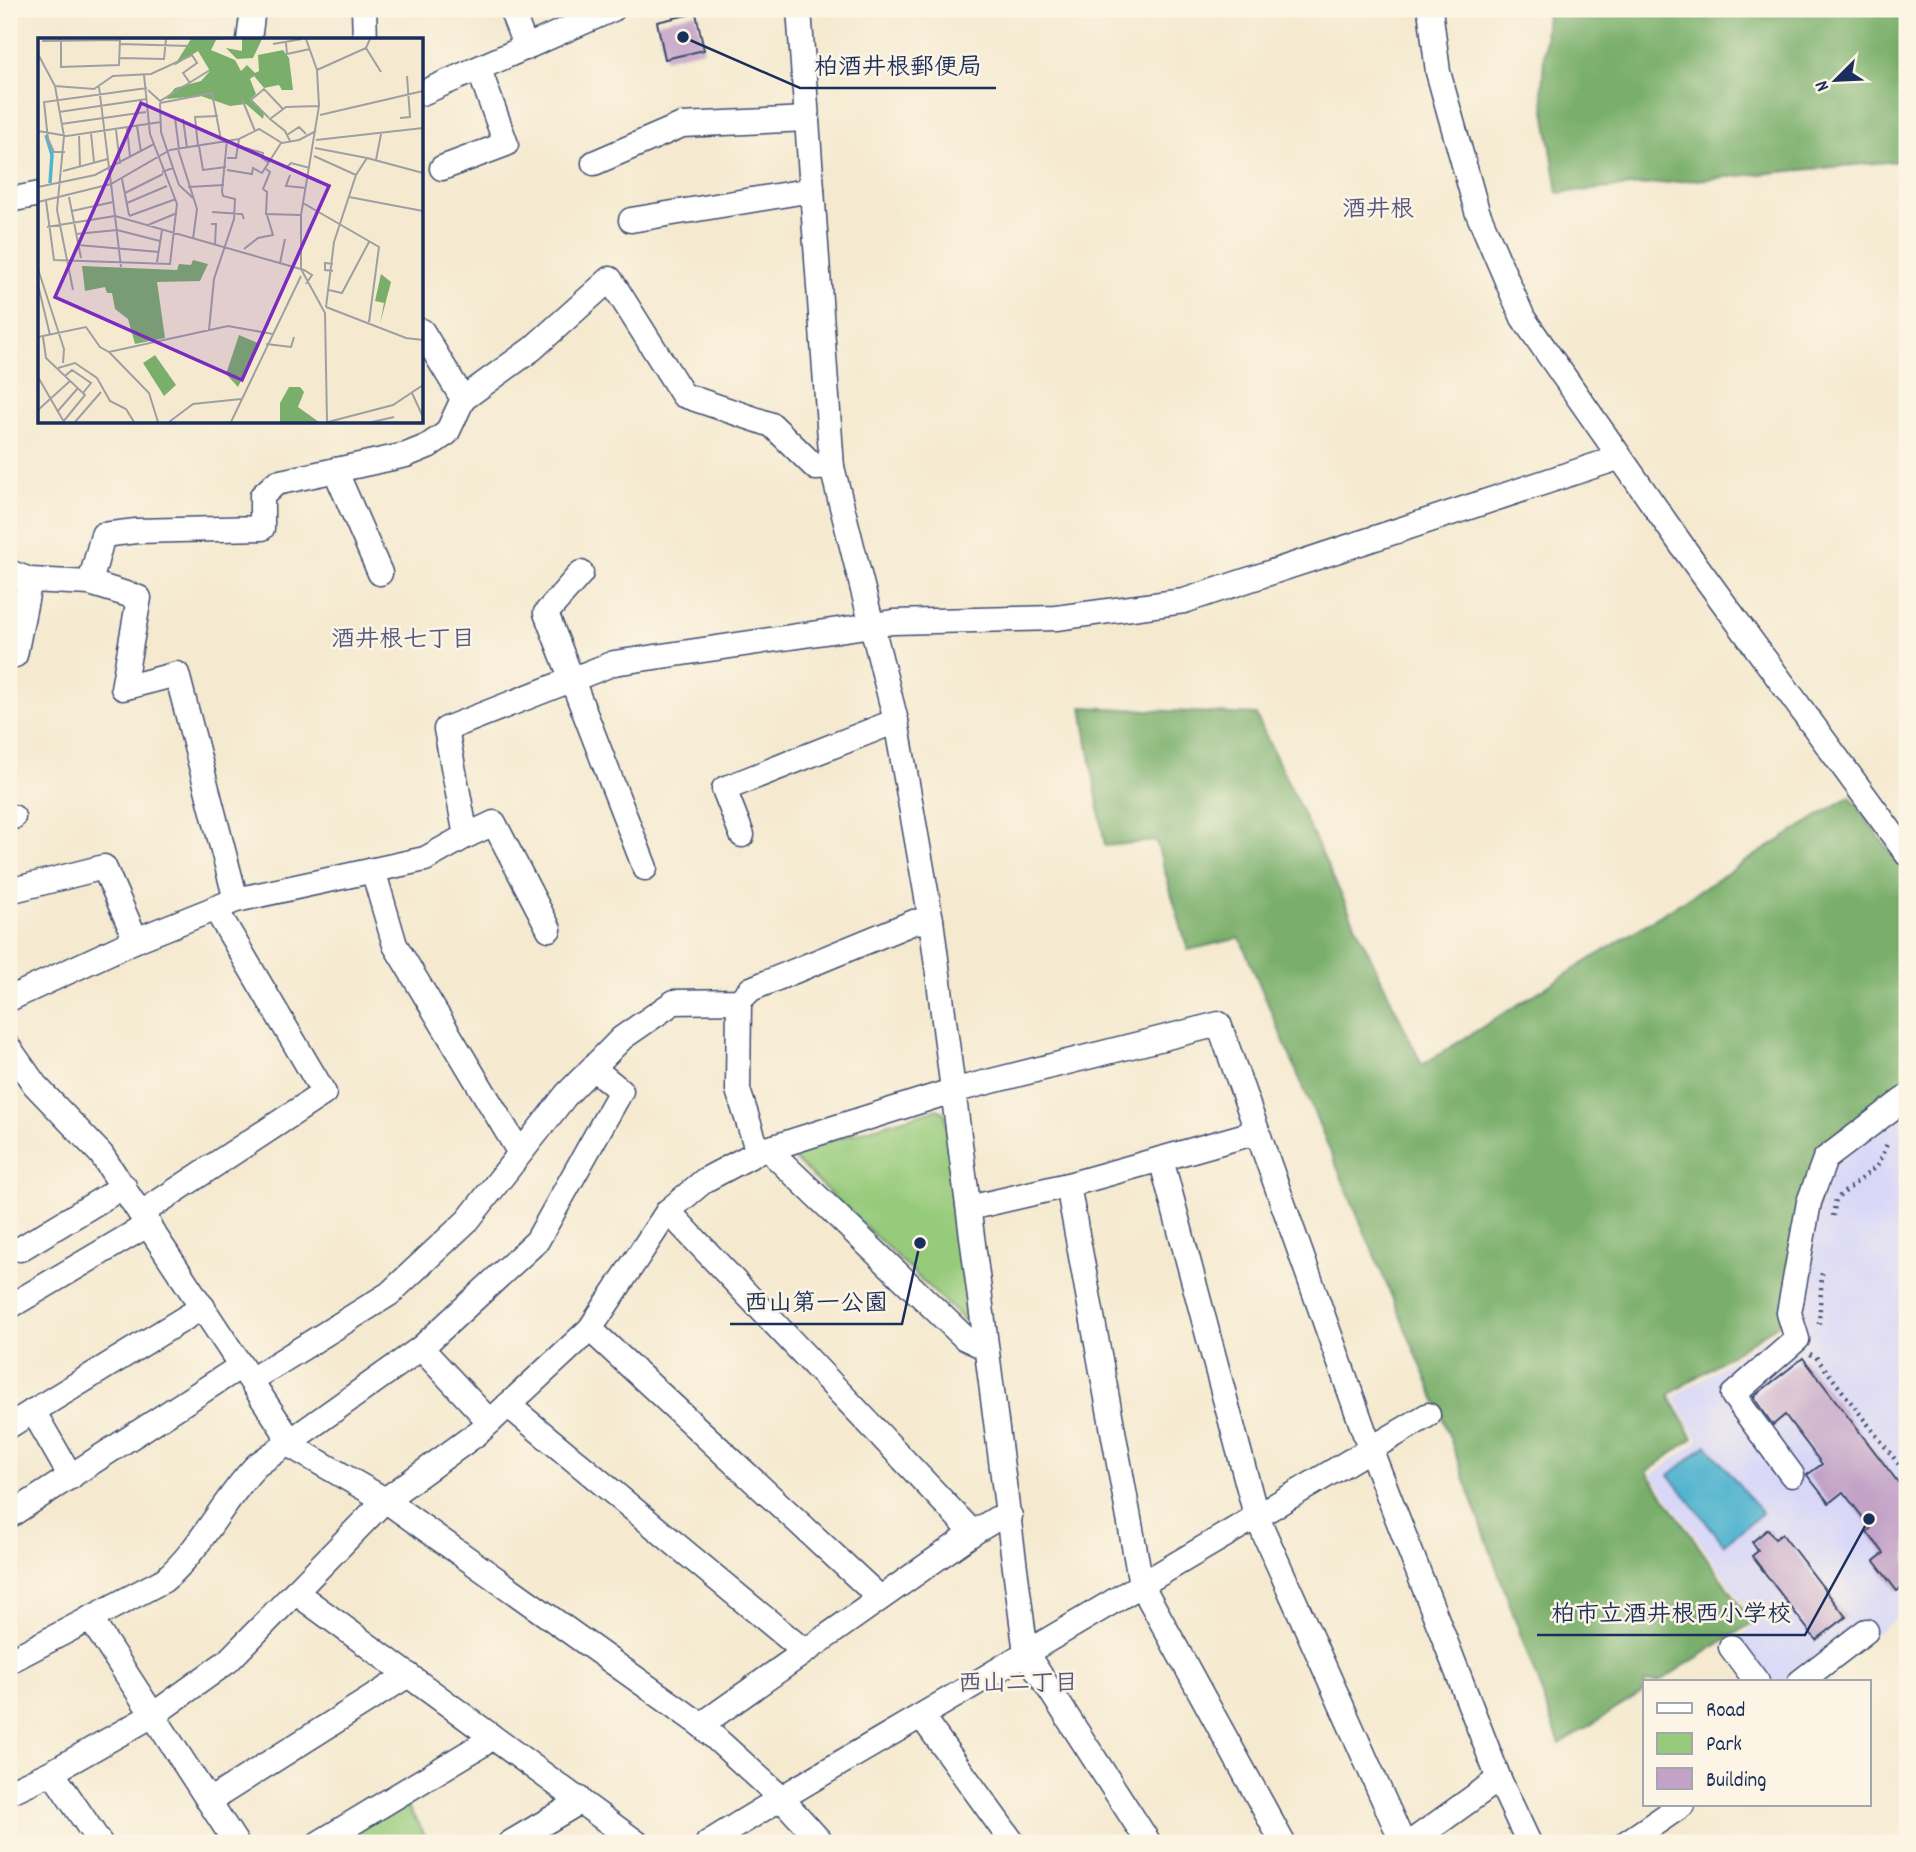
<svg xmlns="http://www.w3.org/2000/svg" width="1916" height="1852" viewBox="0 0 1916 1852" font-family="Dekko,'Klee One',sans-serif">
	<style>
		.built { fill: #d8d7f8 }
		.green { fill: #97cb7b; stroke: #597d6c; stroke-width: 2 }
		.forest { fill: #79af6b; stroke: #4a6f64; stroke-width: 2 }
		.water { fill: #50b3cf; stroke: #367196; stroke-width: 2 }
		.building { fill: #c2a3c7 }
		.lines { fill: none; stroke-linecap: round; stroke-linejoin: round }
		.minor-casing { stroke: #3c4b6f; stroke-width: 27 }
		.path { stroke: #3c4b6f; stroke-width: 4.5; stroke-dasharray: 2 5; stroke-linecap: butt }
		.minor { stroke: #fff; stroke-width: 24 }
		.labels { text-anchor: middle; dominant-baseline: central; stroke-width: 5; stroke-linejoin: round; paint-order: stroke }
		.neighbourhood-label { font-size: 24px; font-weight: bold; fill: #555883; stroke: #fcf5e5 }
		.inset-river { fill: none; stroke: #50b3cf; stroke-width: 3.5 }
		.inset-road { fill: none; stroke: #9e9fa2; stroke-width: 2 }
		.view { fill: #7b2cbf; fill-opacity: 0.15; stroke: #7b2cbf; stroke-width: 3.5 }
		.inset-edge { fill: none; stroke: #1b2f5e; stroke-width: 3.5 }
		.leader { fill: none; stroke: #1b2f5e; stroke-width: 2.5 }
		.callout-dot { fill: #1b2f5e; stroke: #fcf5e5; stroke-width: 2.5 }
		.callout-label { font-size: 24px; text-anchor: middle; font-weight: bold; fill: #1b2f5e; stroke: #fcf5e5; stroke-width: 5; stroke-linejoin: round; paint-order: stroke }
	</style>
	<rect width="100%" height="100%" fill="#fcf5e5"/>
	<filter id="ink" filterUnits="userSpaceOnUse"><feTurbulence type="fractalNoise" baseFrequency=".0143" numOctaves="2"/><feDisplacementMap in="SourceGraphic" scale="14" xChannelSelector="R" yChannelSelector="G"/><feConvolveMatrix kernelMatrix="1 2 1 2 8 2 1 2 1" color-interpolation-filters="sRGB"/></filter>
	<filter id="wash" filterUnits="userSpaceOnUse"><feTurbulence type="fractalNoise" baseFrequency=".00686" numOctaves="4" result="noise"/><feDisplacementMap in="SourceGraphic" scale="28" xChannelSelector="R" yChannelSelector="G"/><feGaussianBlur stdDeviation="1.57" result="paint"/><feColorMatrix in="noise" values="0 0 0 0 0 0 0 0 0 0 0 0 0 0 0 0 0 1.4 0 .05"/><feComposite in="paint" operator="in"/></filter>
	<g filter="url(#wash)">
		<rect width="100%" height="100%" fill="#f5ead0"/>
		<path class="built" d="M 1907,1108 L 1907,1611 L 1874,1635 L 1789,1682 L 1767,1680 L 1738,1639 L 1757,1623 L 1652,1475 L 1699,1441 L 1674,1397 L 1788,1324 L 1832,1167 Z"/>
		<g class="green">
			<path d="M 937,1109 L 945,1113 L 973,1329 L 792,1157 L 792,1152 Z"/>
			<path d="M 404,1801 L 430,1843 L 337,1843 Z"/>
		</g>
		<g class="forest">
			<path d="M 1547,9 L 1907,9 L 1907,160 L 1558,193 L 1542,91 Z"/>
			<path d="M 1082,707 L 1256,715 L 1422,1065 L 1850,796 L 1907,876 L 1907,1100 L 1827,1165 L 1794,1314 L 1669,1395 L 1693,1438 L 1647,1472 L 1752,1623 L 1658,1682 L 1645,1682 L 1645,1691 L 1560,1744 L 1439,1408 L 1240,938 L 1188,950 L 1156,841 L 1105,846 Z"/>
		</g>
		<path class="water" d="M 1707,1445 L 1762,1513 L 1724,1544 L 1669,1475 Z"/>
		<g id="blocks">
			<g class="building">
				<path d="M 696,13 L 704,50 L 665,59 L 657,22 Z"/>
				<path d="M 1803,1358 L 1907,1494 L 1907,1583 L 1897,1591 L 1874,1561 L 1884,1553 L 1867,1532 L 1871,1528 L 1843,1492 L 1829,1503 L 1807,1475 L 1822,1464 L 1785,1415 L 1773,1425 L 1753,1397 Z"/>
				<path d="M 1768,1529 L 1775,1539 L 1782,1534 L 1846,1617 L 1816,1640 L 1752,1556 L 1758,1551 L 1752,1542 Z"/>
			</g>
		</g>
	</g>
	<g filter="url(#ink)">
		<use href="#blocks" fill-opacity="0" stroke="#3c4b6f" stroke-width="2"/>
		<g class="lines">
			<g class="minor-casing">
				<g id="minor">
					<path d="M 364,9 L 365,40"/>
					<path d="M 511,9 L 526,48"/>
					<path d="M 1430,9 L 1438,72 L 1477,211 L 1523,318 L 1685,550 L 1907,854"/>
					<path d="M 249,40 L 253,9"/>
					<path d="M 422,93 L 613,9"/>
					<path d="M 594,163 L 682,125 L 807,119"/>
					<path d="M 442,168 L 506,144 L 479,69"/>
					<path d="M 9,200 L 40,194"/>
					<path d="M 631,220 L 812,190"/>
					<path d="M 463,399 L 532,349 L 610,279 L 683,395 L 772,425 L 816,468 L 832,467"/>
					<path d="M 335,470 L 380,573"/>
					<path d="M 9,572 L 30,580 L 90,583 L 139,598 L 123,688 L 177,674 L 236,900"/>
					<path d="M 581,573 L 546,613 L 645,868"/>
					<path d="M 90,583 L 103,535 L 136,531 L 262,528 L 262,496 L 276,483 L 406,455 L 428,446 L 447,433 L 463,399 L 422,331"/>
					<path d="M 9,657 L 15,655 L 30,580"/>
					<path d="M 9,818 L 13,817"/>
					<path d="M 742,835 L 724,789 L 896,721"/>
					<path d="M 466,836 L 494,823 L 549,929"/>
					<path d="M 373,870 L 395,945 L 520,1153"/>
					<path d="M 9,891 L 104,867 L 136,940"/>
					<path d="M 9,999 L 136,940 L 236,900 L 425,859 L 466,836 L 446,729 L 614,663 L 893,622 L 1056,618 L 1184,601 L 1618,458"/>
					<path d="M 739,1001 L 738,1090 L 758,1152"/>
					<path d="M 9,1048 L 35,1085 L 101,1154 L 284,1431 L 286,1443 L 385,1500 L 701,1725 L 780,1797 L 822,1843"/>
					<path d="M 774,1147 L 776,1157 L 965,1338 L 986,1348"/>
					<path d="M 1161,1159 L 1256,1515 L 1403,1843"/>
					<path d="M 1068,1185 L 1141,1584 L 1283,1843"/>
					<path d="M 969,1208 L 1068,1185 L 1257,1132"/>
					<path d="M 668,1211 L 973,1533"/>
					<path d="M 143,1212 L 324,1093 L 215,908"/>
					<path d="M 20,1249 L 124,1186"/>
					<path d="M 9,1307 L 149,1224"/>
					<path d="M 590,1329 L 879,1597"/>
					<path d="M 421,1348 L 537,1241 L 621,1091 L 593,1068"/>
					<path d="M 251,1380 L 389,1294 L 468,1220 L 566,1095 L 622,1038 L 674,1002 L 739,1001 L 751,989 L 914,922 L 931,920"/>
					<path d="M 508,1405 L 804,1651"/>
					<path d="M 33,1411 L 71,1477"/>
					<path d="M 9,1426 L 203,1307"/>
					<path d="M 1792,1475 L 1733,1395 L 1797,1339 L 1789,1313 L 1809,1202 L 1825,1159 L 1907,1097"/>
					<path d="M 9,1516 L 241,1366"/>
					<path d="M 295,1592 L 637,1843"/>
					<path d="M 90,1618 L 236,1843"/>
					<path d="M 1731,1647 L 1757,1682"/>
					<path d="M 9,1661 L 164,1580 C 200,1551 223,1499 257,1465 L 421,1348 L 490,1422"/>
					<path d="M 1800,1682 L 1866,1631"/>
					<path d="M 922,1717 L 1013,1843"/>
					<path d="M 701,1725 L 973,1533 L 996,1519 L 1010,1516"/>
					<path d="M 52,1772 L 100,1843"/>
					<path d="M 9,1792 L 52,1772 L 153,1715 L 228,1661 L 385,1500 L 479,1432 L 590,1329 L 668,1211 L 705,1180 L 758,1152 L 952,1091 L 1219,1024 L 1370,1448 L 1499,1779 L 1529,1843"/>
					<path d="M 209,1801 L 408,1675"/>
					<path d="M 319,1843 L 483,1744 L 490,1735"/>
					<path d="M 510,1843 L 571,1807 L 578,1798"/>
					<path d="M 708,1843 C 812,1777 921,1718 1026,1653 L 931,920 L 896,721 L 832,467 L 799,9"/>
					<path d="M 1149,1843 L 1026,1653 L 1428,1415"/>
					<path d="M 1410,1843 L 1499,1779"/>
					<path d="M 1626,1843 L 1682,1805"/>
				</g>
			</g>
			<g class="path">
				<path d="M 1833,1216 L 1836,1199 L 1877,1166 L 1888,1142"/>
				<path d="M 1819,1324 L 1822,1273"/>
				<path d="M 1810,1354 L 1816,1357 L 1907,1475"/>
			</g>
			<use href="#minor" class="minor"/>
		</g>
	</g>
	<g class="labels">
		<g class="neighbourhood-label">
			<text x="1378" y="211">酒井根</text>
			<text x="403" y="641">酒井根七丁目</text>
			<text x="1018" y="1685">西山二丁目</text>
		</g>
	</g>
	<g transform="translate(38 38)">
		<rect width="385" height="385" fill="#f5ead0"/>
		<path d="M 153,1 L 191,1 L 178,2 L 173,12 L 197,22 L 203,33 L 209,27 L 217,35 L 221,33 L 220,17 L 245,12 L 251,20 L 255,52 L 244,52 L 241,47 L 226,50 L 216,38 L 212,41 L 218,56 L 213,61 L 226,76 L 225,81 L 208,66 L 192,68 L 163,58 L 128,61 L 137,50 L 163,43 L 172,33 L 160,13 L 136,28 ZM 204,1 L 224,1 L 215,20 L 199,21 L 188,10 L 204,13 ZM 155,222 L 170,226 L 162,243 L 119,244 L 127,300 L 97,306 L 90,281 L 77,271 L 74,255 L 69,255 L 67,249 L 47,253 L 44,228 L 139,232 L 141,226 L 153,227 ZM 343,236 L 353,244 L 342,286 L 346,265 L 337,263 ZM 201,297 L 222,306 L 200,349 L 188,336 ZM 117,317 L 138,347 L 126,358 L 105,325 ZM 251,349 L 262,349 L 266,354 L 260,369 L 281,384 L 242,384 L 242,365 Z" fill="#79af6b"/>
		<path class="inset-river" d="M 8,97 L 14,117 L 12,145"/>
		<path class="inset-road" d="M 23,1 L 23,29 L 81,27 L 82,1M 268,1 L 279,32 L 281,68 L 263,177 L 263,231 L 287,275 L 289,384M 4,3 L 82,2M 248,5 L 249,16 L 272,11M 82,6 L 152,8M 235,6 L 264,1M 328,10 L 343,34M 0,16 L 17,48 L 26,98 L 19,172 L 35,252M 82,20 L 126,21 L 128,1M 279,32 L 328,10 L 332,1M 17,48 L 56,51 L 75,38 L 113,36 L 154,17 L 159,25 L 145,35 L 152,45M 61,49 L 77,178 L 266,232 L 274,237 L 268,246M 110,52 L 122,63 L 172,32M 204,61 L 217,93M 122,65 L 174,55 L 183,102M 122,65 L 123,94 L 135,130 L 124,134M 21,74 L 109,61M 282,77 L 385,53M 137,80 L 141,111M 231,80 L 213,62 L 226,51 L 245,71M 362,80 L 372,79 L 369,38M 145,81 L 149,110M 23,86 L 108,74M 99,88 L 103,114M 89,90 L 92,119M 78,92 L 82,126M 0,93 L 29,98 L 123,84M 0,93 L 0,118M 53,95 L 56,124M 41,96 L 42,129M 249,97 L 261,89 L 268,96M 278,102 L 385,90M 252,103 L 247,93 L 232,81 L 248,69 L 281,68M 160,108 L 157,79 L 180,78M 161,108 L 165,132 L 188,129M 208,110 L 225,115 L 224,120 L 231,125M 277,110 L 329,120M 140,111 L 159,171 L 155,201M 27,114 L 16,114 L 10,101 L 6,64 L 109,50M 276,118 L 318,137M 189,120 L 198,120 L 201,101M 338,122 L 343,96M 135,130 L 141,147 L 155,160M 248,130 L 253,125 L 272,130M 228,131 L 232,134 L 225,151 L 229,154 L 228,176 L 263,177M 189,132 L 214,136 L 215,130 L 224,135 L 243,105M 25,133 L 70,121M 252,137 L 248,148 L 268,150M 84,141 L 91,177M 0,149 L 57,137 L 116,106M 150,149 L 186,147M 87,155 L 125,136M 31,159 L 43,220M 311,159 L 385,173M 8,163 L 16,222 L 132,226 L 139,166 L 112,96 L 106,37M 0,164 L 73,146 L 132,112 L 201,101 L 221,91 L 244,105 L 261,102 L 278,93M 89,165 L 129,148M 265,165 L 341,209 L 331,284M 34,173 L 75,164M 174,174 L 204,176 L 206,181M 91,178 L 138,161M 173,186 L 178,186 L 177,207M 110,187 L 139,175M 9,189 L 77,178 L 83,229M 38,196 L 79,192 L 122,203M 40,207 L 121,214M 206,211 L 220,200 L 235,197 L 229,177M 119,224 L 124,192M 242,225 L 247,201M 0,231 L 26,311 L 25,325M 295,233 L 287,232 L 287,225 L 295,226M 0,247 L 12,297M 291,252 L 304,255 L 331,204M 288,269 L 296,204 L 318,137 L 329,120 L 385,135M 288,269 L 368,300 L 385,302M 171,292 L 176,241 L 196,181 L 197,161 L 185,158 L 184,153 L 189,102M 0,299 L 48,289 L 62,309 L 71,314 L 190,288 L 235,296M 5,299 L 8,320 L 47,357 L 25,384M 228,306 L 253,309 L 256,299M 71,314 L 111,355 L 120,384M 20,330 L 37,325 L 59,340 L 72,363 L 88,371 L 96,384M 27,338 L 34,332 L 53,345 L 45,355M 0,339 L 26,384M 374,355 L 385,379M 0,372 L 32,343M 19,374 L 40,350M 37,384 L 63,354M 131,384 L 155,366 L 203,361M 193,384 L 263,238M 290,384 L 355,367 L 385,347M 334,384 L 356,379"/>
		<path class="view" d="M 103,65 L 291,148 L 204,342 L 17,259 Z"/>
		<rect width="385" height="385" class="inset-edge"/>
	</g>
	<path class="leader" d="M683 37L800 88H996M920 1243L902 1324H730M1869 1519L1805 1635H1537"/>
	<g class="callout-dot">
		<circle cx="683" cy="37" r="7"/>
		<circle cx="920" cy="1243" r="7"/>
		<circle cx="1869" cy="1519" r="7"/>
	</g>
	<g class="callout-label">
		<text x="898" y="74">柏酒井根郵便局</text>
		<text x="816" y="1310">西山第一公園</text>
		<text x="1671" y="1621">柏市立酒井根西小学校</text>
	</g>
	<rect width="1916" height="1852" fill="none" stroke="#fcf5e5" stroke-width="35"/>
	<rect x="1643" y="1680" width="228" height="126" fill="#fcf5e5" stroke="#a2a6af" stroke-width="2"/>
	<rect x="1657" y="1703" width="35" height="10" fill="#ffffff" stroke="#a2a6af" stroke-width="2"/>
	<text x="1706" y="1716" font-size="21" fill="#1b2f5e">Road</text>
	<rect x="1657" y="1733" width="35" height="21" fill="#97cb7b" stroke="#a2a6af" stroke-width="2"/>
	<text x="1706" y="1750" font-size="21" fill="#1b2f5e">Park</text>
	<rect x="1657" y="1768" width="35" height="21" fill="#c2a3c7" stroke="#a2a6af" stroke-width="2"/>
	<text x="1706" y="1786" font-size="21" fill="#1b2f5e">Building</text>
	<g transform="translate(1836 80) rotate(246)" stroke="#fcf5e5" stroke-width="5" paint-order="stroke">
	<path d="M0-5L12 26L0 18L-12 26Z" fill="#1b2f5e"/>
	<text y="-10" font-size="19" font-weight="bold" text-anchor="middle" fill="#1b2f5e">N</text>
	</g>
</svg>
